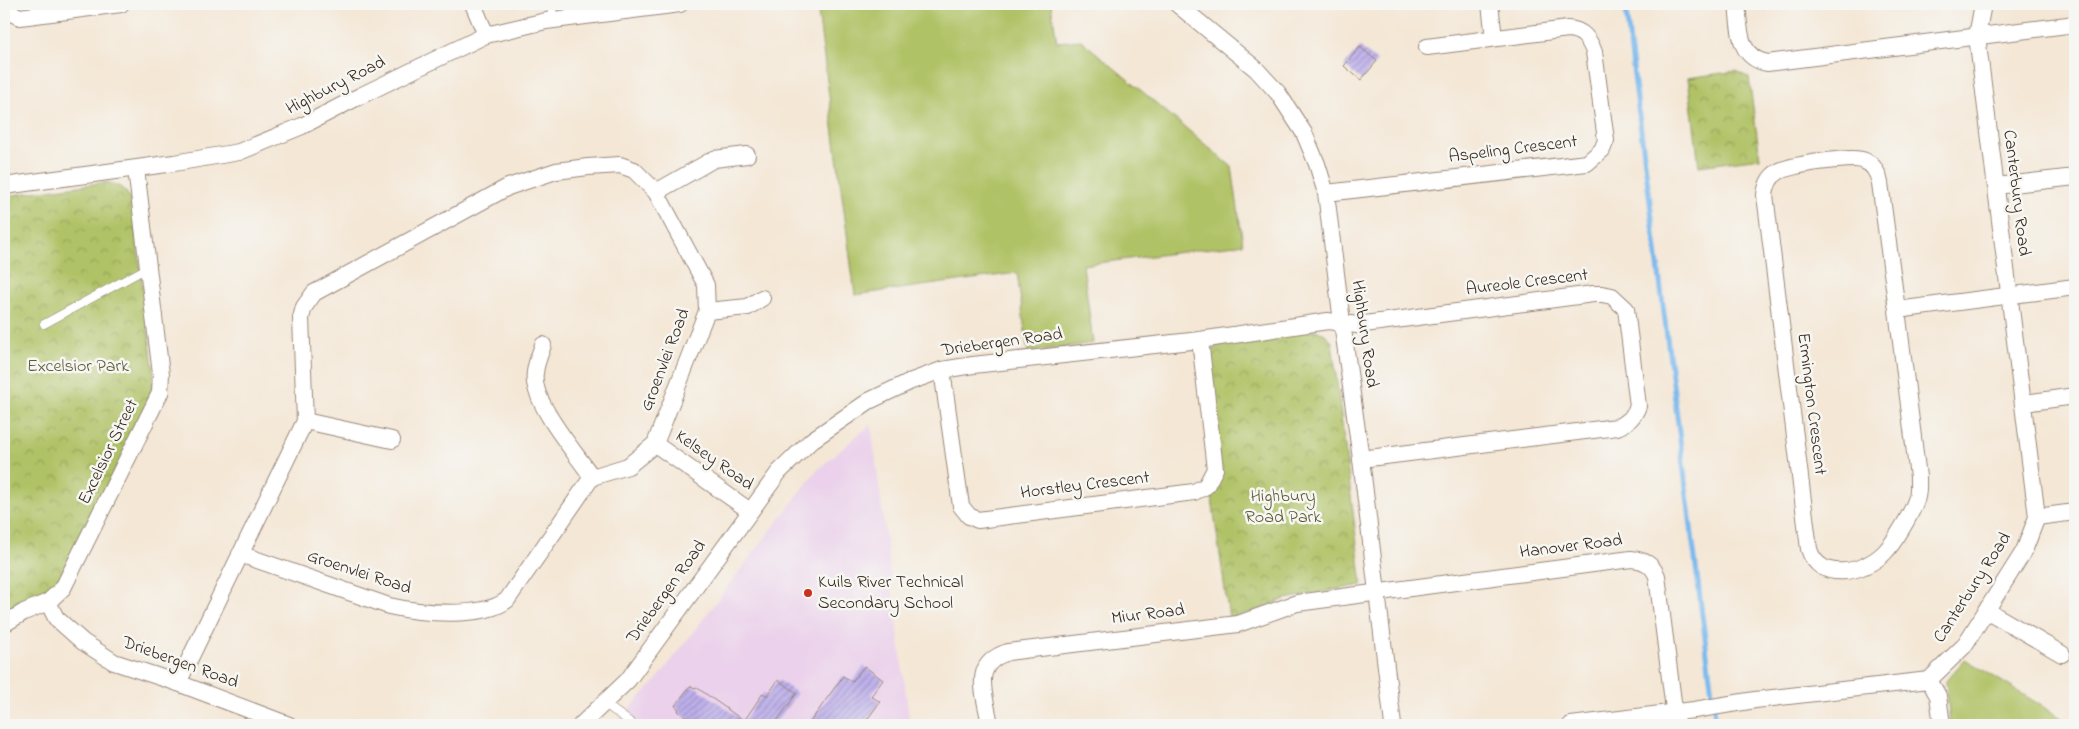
<svg xmlns="http://www.w3.org/2000/svg" width="2079" height="729" viewBox="0 0 2079 729" font-family="'Indie Flower',sans-serif">
	<style>
		.built { fill: #ebd1eb }
		.grass { fill: #b0c266; stroke: #767642 }
		.park { fill: url(#park-crowns); stroke: #767642 }
		.lines { fill: none; stroke-linecap: round; stroke-linejoin: round }
		.stream { stroke: #7abaee; stroke-width: 5 }
		.building { fill: url(#building-hatch) }
		.service-casing { stroke: #98887a; stroke-width: 9 }
		.minor-casing { stroke: #98887a; stroke-width: 18 }
		.service { stroke: #fff; stroke-width: 8 }
		.minor { stroke: #fff; stroke-width: 16 }
		.poi-dot { fill: #c8321e; stroke: #f6f6f2; stroke-width: 2 }
		.labels { text-anchor: middle; dominant-baseline: central; stroke-width: 5; stroke-linejoin: round; paint-order: stroke }
		.street-label { font-size: 18px; fill: #3b2a1e; stroke: #f6f6f2 }
		.park-label { font-size: 18px; fill: #5e5834; stroke: #f6f6f2 }
		.poi-label { font-size: 18px; fill: #3b2a1e; stroke: #f6f6f2; text-anchor: start }
	</style>
	<defs>
		<pattern id="park-crowns" width="20" height="18" patternUnits="userSpaceOnUse" patternTransform="scale(1.25)"><rect width="20" height="18" fill="#b0c266"/><path d="M2 6a3 3 0 1 1 6 0M12 15a3 3 0 1 1 6 0" fill="none" stroke="#909e53"/></pattern>
		<pattern id="building-hatch" width="6" height="6" patternUnits="userSpaceOnUse" patternTransform="scale(1.25)"><rect width="6" height="6" fill="#beb0eb"/><path d="M-1 1l2-2M0 6l6-6M5 7l2-2" fill="none" stroke="#9c8fbe"/></pattern>
	</defs>
	<rect width="100%" height="100%" fill="#f6f6f2"/>
	<filter id="ink" filterUnits="userSpaceOnUse"><feTurbulence type="fractalNoise" baseFrequency=".02" numOctaves="2"/><feDisplacementMap in="SourceGraphic" scale="10" xChannelSelector="R" yChannelSelector="G"/><feConvolveMatrix kernelMatrix="1 2 1 2 8 2 1 2 1" color-interpolation-filters="sRGB"/></filter>
	<filter id="wash" filterUnits="userSpaceOnUse"><feTurbulence type="fractalNoise" baseFrequency=".0096" numOctaves="4" result="noise"/><feDisplacementMap in="SourceGraphic" scale="20" xChannelSelector="R" yChannelSelector="G"/><feGaussianBlur stdDeviation="1.12" result="paint"/><feColorMatrix in="noise" values="0 0 0 0 0 0 0 0 0 0 0 0 0 0 0 0 0 1.4 0 .05"/><feComposite in="paint" operator="in"/></filter>
	<g filter="url(#wash)">
		<rect width="100%" height="100%" fill="#f4e7d6"/>
		<path class="built" d="M 871,424 L 910,725 L 613,725 L 655,682 L 817,470 Z"/>
		<g class="grass">
			<path d="M 817,4 L 1051,4 L 1057,42 L 1081,40 L 1232,167 L 1243,244 L 1083,265 L 1093,343 L 1028,352 L 1017,273 L 855,295 Z"/>
			<path d="M 1965,659 L 2073,725 L 1950,725 L 1946,681 Z"/>
		</g>
		<g class="park">
			<path d="M 1736,71 L 1749,78 L 1760,158 L 1699,166 L 1688,78 Z"/>
			<path d="M 108,182 C 121,186 128,191 132,204 L 154,374 L 153,389 L 148,403 L 62,575 C 47,595 25,604 4,615 L 4,196 Z"/>
			<path d="M 1316,330 L 1325,334 L 1332,342 L 1362,585 L 1285,599 L 1255,611 L 1229,618 L 1211,492 L 1220,476 L 1209,359 L 1213,350 L 1222,343 Z"/>
		</g>
		<g class="lines">
			<path class="stream" d="M 1625,4 L 1716,725"/>
		</g>
		<g id="blocks">
			<g class="building">
				<path d="M 1360,47 L 1377,61 L 1361,80 L 1344,66 Z"/>
				<path d="M 864,666 L 883,680 L 871,696 L 880,702 L 863,725 L 808,725 L 843,676 L 852,682 Z"/>
				<path d="M 778,680 L 797,693 L 774,725 L 697,725 L 678,711 L 679,709 L 675,706 L 690,686 L 695,688 L 696,687 L 744,721 L 763,693 L 767,696 Z"/>
			</g>
		</g>
	</g>
	<g filter="url(#ink)">
		<use href="#blocks" fill-opacity="0" stroke="#98887a" stroke-width="1"/>
		<g class="lines">
			<g class="service-casing">
				<g id="service">
					<path d="M 551,4 L 554,20"/>
					<path d="M 44,324 L 147,268"/>
					<path d="M 605,704 L 634,725"/>
				</g>
			</g>
			<g class="minor-casing">
				<g id="minor">
					<path d="M 473,4 L 486,35"/>
					<path d="M 1177,4 L 1256,69 L 1278,93 L 1304,133 L 1317,164 L 1326,193 L 1342,322 L 1361,459 L 1393,725"/>
					<path d="M 1490,4 L 1494,38"/>
					<path d="M 1737,4 C 1740,28 1737,57 1767,63 L 2075,24"/>
					<path d="M 4,5 L 11,13 L 20,17 L 121,4"/>
					<path d="M 4,186 L 174,163 L 239,152 L 302,126 L 360,96 L 486,35 L 546,21 L 680,4"/>
					<path d="M 1996,186 L 2075,177"/>
					<path d="M 656,192 L 714,159 L 747,155"/>
					<path d="M 1326,193 L 1587,163 L 1602,150 L 1606,140 L 1594,52 C 1589,39 1583,30 1568,29 L 1427,47"/>
					<path d="M 1897,310 L 1918,477 C 1918,485 1919,493 1916,500 C 1911,515 1894,543 1884,553 C 1864,573 1819,583 1809,549 L 1765,195 C 1766,186 1769,177 1778,172 C 1787,165 1852,156 1862,160 C 1873,163 1878,173 1880,183 L 1897,310 L 2075,287"/>
					<path d="M 707,311 L 748,307 L 762,298"/>
					<path d="M 543,345 C 539,357 533,370 535,383 C 540,412 575,452 592,477"/>
					<path d="M 942,370 L 961,506 L 969,516 L 978,520 L 1194,492 L 1206,486 L 1215,469 L 1200,340"/>
					<path d="M 2024,403 L 2075,396"/>
					<path d="M 305,421 L 392,440"/>
					<path d="M 655,444 L 750,511"/>
					<path d="M 2037,517 L 2075,512"/>
					<path d="M 48,602 L 56,618 L 83,642 L 114,662 L 178,683 L 289,725"/>
					<path d="M 1986,610 L 2062,654"/>
					<path d="M 4,624 L 24,612 L 48,602 L 63,588 L 160,393 L 161,374 L 136,169"/>
					<path d="M 1929,680 L 1938,696 L 1942,725"/>
					<path d="M 178,683 L 305,421 L 301,318 L 304,307 L 314,293 L 508,187 L 556,171 L 588,167 L 620,165 L 634,170 L 656,192 L 706,285 L 707,311 L 655,444 L 628,466 L 592,477 L 507,600 C 483,619 419,613 389,606 L 240,554"/>
					<path d="M 581,725 L 628,680 L 779,472 L 812,440 L 869,401 L 909,382 L 942,370 L 973,365 L 1200,340 L 1328,321 L 1357,325 L 1593,294 L 1602,294 L 1612,296 L 1626,309 L 1638,406 C 1634,417 1628,423 1617,427 L 1361,459"/>
					<path d="M 990,725 C 985,693 970,664 1008,652 L 1238,624 L 1297,603 L 1631,559 C 1644,560 1652,564 1657,576 L 1676,725"/>
					<path d="M 1571,725 L 1694,710 L 1755,700 L 1929,680 L 1964,646 L 2024,551 L 2037,517 L 1977,36 L 1983,4"/>
				</g>
			</g>
			<use href="#service" class="service"/>
			<use href="#minor" class="minor"/>
		</g>
	</g>
	<circle class="poi-dot" cx="808" cy="593" r="5"/>
	<g class="labels">
		<g class="street-label">
			<text transform="translate(336 86) rotate(-27)">Highbury Road</text>
			<text transform="translate(1513 150) rotate(-7)">Aspeling Crescent</text>
			<text transform="translate(2016 193) rotate(83)">Canterbury Road</text>
			<text transform="translate(1527 283) rotate(-7)">Aureole Crescent</text>
			<text transform="translate(1364 334) rotate(82)">Highbury Road</text>
			<text transform="translate(1002 343) rotate(-8)">Driebergen Road</text>
			<text transform="translate(666 360) rotate(-69)">Groenvlei Road</text>
			<text transform="translate(1811 404) rotate(83)">Ermington Crescent</text>
			<text transform="translate(109 452) rotate(-64)">Excelsior Street</text>
			<text transform="translate(714 461) rotate(35)">Kelsey Road</text>
			<text transform="translate(1085 486) rotate(-7)">Horstley Crescent</text>
			<text transform="translate(1571 547) rotate(-7)">Hanover Road</text>
			<text transform="translate(359 573) rotate(18)">Groenvlei Road</text>
			<text transform="translate(1973 588) rotate(-57)">Canterbury Road</text>
			<text transform="translate(667 592) rotate(-54)">Driebergen Road</text>
			<text transform="translate(1148 615) rotate(-7)">Miur Road</text>
			<text transform="translate(180 663) rotate(20)">Driebergen Road</text>
		</g>
		<g class="park-label">
			<text x="78" y="367">Excelsior Park</text>
			<text x="1283" y="497">Highbury<tspan x="1283" dy="21">Road Park</tspan></text>
		</g>
		<g class="poi-label">
			<text x="818" y="583">Kuils River Technical<tspan x="818" dy="21">Secondary School</tspan></text>
		</g>
	</g>
	<rect width="2079" height="729" fill="none" stroke="#f6f6f2" stroke-width="20"/>
</svg>
